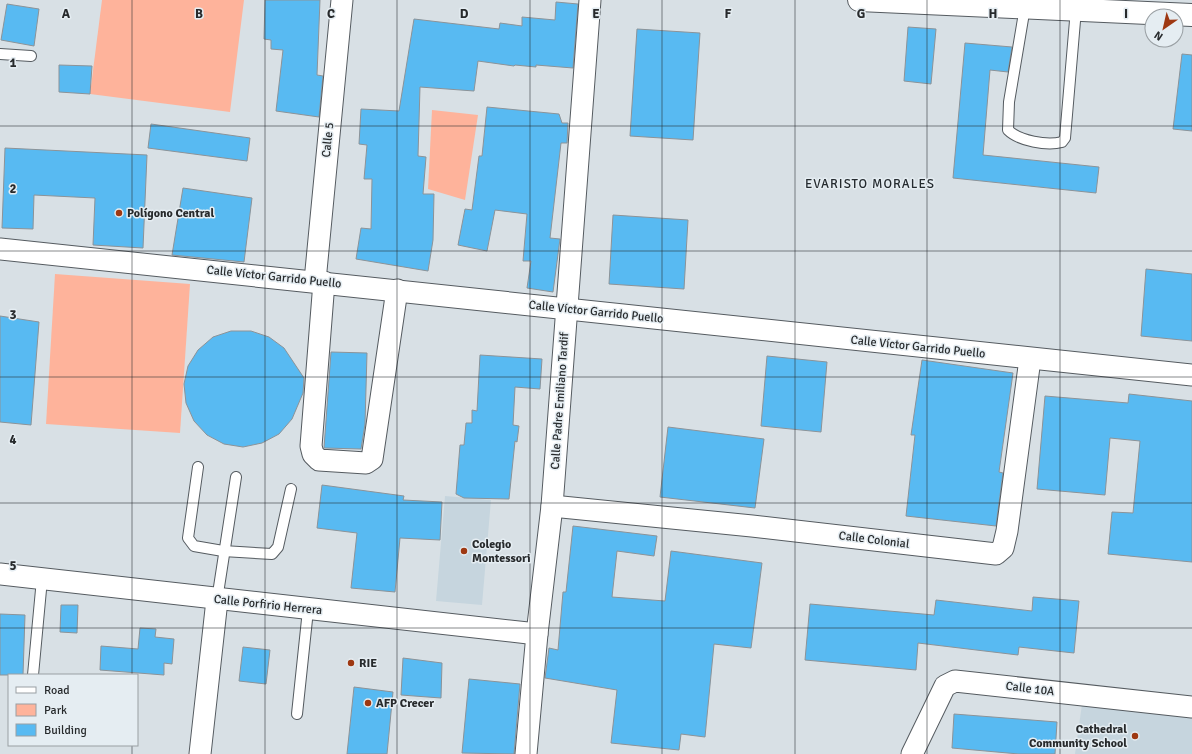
<svg xmlns="http://www.w3.org/2000/svg" width="1192" height="754" viewBox="0 0 1192 754" font-family="Signika,sans-serif">
	<style>
		.built { fill: #c6d5de }
		.green { fill: #feb39b }
		.building { fill: #58baf2; stroke: #8c9398 }
		.lines { fill: none; stroke-linecap: round; stroke-linejoin: round }
		.lane-casing { stroke: #555b60; stroke-width: 12 }
		.street-casing { stroke: #555b60; stroke-width: 23 }
		.secondary-casing { stroke: #555b60; stroke-width: 24 }
		.lane { stroke: #fff; stroke-width: 10 }
		.street { stroke: #fff; stroke-width: 21 }
		.secondary { stroke: #fff; stroke-width: 22 }
		.grid { fill: none; stroke: #272a2c; stroke-width: 1; stroke-opacity: 0.55 }
		.poi-dot { fill: #9e3812; stroke: #e5edf2; stroke-width: 1.5 }
		.labels { text-anchor: middle; dominant-baseline: central; stroke-width: 3; stroke-linejoin: round; paint-order: stroke }
		.street-label { font-size: 12px; fill: #272a2c; stroke: #e5edf2 }
		.poi-label { font-size: 12px; font-weight: bold; fill: #272a2c; stroke: #e5edf2; text-anchor: start }
		.neighbourhood-label { font-size: 13px; letter-spacing: 1px; fill: #252b2f; stroke: #e5edf2 }
		.grid-label { font-size: 13px; text-anchor: middle; font-weight: bold; fill: #272a2c; stroke: #e5edf2; stroke-width: 3; stroke-linejoin: round; paint-order: stroke }
	</style>
	<rect width="100%" height="100%" fill="#d8e0e5"/>
	<g class="built">
		<path d="M 445,496 L 491,500 L 482,605 L 436,601 Z"/>
		<path d="M 1082,704 L 1192,718 L 1192,754 L 1075,754 Z"/>
	</g>
	<g class="green">
		<path d="M 102,0 L 244,0 L 230,112 L 90,94 Z"/>
		<path d="M 432,110 L 478,115 L 465,200 L 428,189 Z"/>
		<path d="M 55,274 L 190,284 L 180,433 L 46,424 Z"/>
	</g>
	<g class="building">
		<path d="M 265,0 L 320,0 L 317,75 L 323,76 L 319,117 L 276,111 L 283,50 L 271,49 L 271,40 L 264,39 Z"/>
		<path d="M 556,2 L 578,4 L 573,68 L 536,65 L 536,67 L 515,65 L 514,66 L 478,61 L 474,91 L 420,87 L 418,156 L 426,157 L 423,194 L 434,194 L 433,240 L 428,271 L 356,259 L 361,228 L 371,229 L 372,179 L 364,179 L 367,145 L 359,144 L 361,109 L 399,111 L 414,19 L 499,29 L 500,23 L 522,26 L 522,17 L 555,20 Z"/>
		<path d="M 7,4 L 39,9 L 34,46 L 1,40 Z"/>
		<path d="M 908,27 L 936,29 L 931,84 L 904,81 Z"/>
		<path d="M 637,29 L 700,33 L 693,140 L 630,136 Z"/>
		<path d="M 965,43 L 1012,47 L 1008,72 L 990,70 L 983,155 L 1099,167 L 1096,193 L 953,178 Z"/>
		<path d="M 1182,54 L 1192,55 L 1192,131 L 1173,129 Z"/>
		<path d="M 59,65 L 92,66 L 90,94 L 59,92 Z"/>
		<path d="M 487,107 L 559,114 L 562,123 L 568,123 L 567,143 L 561,143 L 550,238 L 560,239 L 553,292 L 527,288 L 531,261 L 523,261 L 527,214 L 495,210 L 487,251 L 458,245 L 465,209 L 472,210 L 479,156 L 482,156 Z"/>
		<path d="M 151,124 L 250,138 L 247,161 L 148,148 Z"/>
		<path d="M 5,148 L 147,155 L 143,248 L 93,245 L 95,198 L 34,195 L 33,229 L 2,228 Z"/>
		<path d="M 183,188 L 252,198 L 244,262 L 172,255 Z"/>
		<path d="M 613,215 L 688,220 L 684,289 L 609,284 Z"/>
		<path d="M 1146,269 L 1192,274 L 1192,341 L 1141,336 Z"/>
		<path d="M 0,316 L 39,322 L 31,425 L 0,422 Z"/>
		<path d="M 231,331 L 251,331 L 269,337 L 284,348 L 304,378 L 303,393 L 292,419 L 279,434 L 262,443 L 243,447 L 224,444 L 207,435 L 194,421 L 186,403 L 184,384 L 188,366 L 198,350 L 213,337 Z"/>
		<path d="M 331,352 L 367,353 L 365,424 L 361,449 L 324,448 Z"/>
		<path d="M 480,355 L 542,359 L 540,389 L 515,387 L 513,425 L 519,426 L 517,442 L 515,441 L 509,499 L 464,498 L 456,494 L 460,445 L 464,445 L 466,423 L 472,423 L 472,410 L 477,411 Z"/>
		<path d="M 767,356 L 827,362 L 821,432 L 761,426 Z"/>
		<path d="M 922,360 L 1013,373 L 999,472 L 1003,473 L 996,526 L 906,516 L 915,435 L 911,435 Z"/>
		<path d="M 1129,394 L 1192,401 L 1192,562 L 1108,554 L 1112,512 L 1133,513 L 1140,441 L 1110,438 L 1105,495 L 1037,489 L 1045,396 L 1128,403 Z"/>
		<path d="M 668,427 L 764,439 L 755,508 L 660,497 Z"/>
		<path d="M 322,485 L 404,496 L 403,500 L 442,502 L 440,540 L 400,538 L 395,592 L 351,588 L 357,533 L 317,528 Z"/>
		<path d="M 573,526 L 657,536 L 654,556 L 617,551 L 612,597 L 665,601 L 671,551 L 762,563 L 751,648 L 714,644 L 705,737 L 681,734 L 679,750 L 611,743 L 617,690 L 545,678 L 549,648 L 558,650 L 563,592 L 566,592 Z"/>
		<path d="M 1033,597 L 1079,601 L 1074,653 L 1019,647 L 1018,655 L 918,643 L 916,670 L 805,660 L 810,604 L 934,615 L 936,600 L 1032,611 Z"/>
		<path d="M 61,605 L 78,605 L 77,633 L 60,632 Z"/>
		<path d="M 0,614 L 25,615 L 23,675 L 0,675 Z"/>
		<path d="M 140,628 L 156,629 L 155,637 L 174,639 L 172,664 L 164,663 L 164,675 L 100,670 L 101,646 L 138,649 Z"/>
		<path d="M 243,647 L 270,650 L 266,684 L 239,681 Z"/>
		<path d="M 403,658 L 442,663 L 441,698 L 401,695 Z"/>
		<path d="M 469,679 L 520,684 L 514,754 L 462,753 Z"/>
		<path d="M 354,687 L 393,692 L 387,754 L 347,754 Z"/>
		<path d="M 954,714 L 1057,722 L 1055,754 L 1019,754 L 952,748 Z"/>
	</g>
	<g class="lines">
		<g class="lane-casing">
			<g id="lane">
				<path d="M 1025,7 L 1009,102 L 1008,130 C 1019,141 1047,146 1062,142 L 1065,138 L 1076,9"/>
				<path d="M 0,54 L 31,56"/>
				<path d="M 198,467 L 188,538 L 194,546 L 223,551 L 272,554 L 278,547 L 291,489"/>
				<path d="M 217,600 L 236,477"/>
				<path d="M 33,675 L 42,579"/>
				<path d="M 297,714 L 308,610"/>
			</g>
		</g>
		<g class="street-casing">
			<g id="street">
				<path d="M 0,249 C 397,289 794,336 1192,375"/>
				<path d="M 315,281 L 342,0"/>
				<path d="M 324,282 L 311,446 L 313,454 L 319,460 L 366,463 L 372,459 L 397,290"/>
				<path d="M 552,506 L 752,526 L 996,554 L 1003,548 L 1007,531 L 1030,359"/>
				<path d="M 0,574 L 537,634"/>
				<path d="M 200,754 L 217,600"/>
				<path d="M 526,754 L 537,634 L 552,506 L 590,0"/>
				<path d="M 912,754 L 945,686 L 955,681 L 1192,707"/>
			</g>
		</g>
		<g class="secondary-casing">
			<path id="secondary" d="M 859,0 L 1192,15"/>
		</g>
		<use href="#lane" class="lane"/>
		<use href="#street" class="street"/>
		<use href="#secondary" class="secondary"/>
	</g>
	<path class="grid" d="M 132,0 L 132,675M 265,0 L 265,754M 397,0 L 397,754M 530,0 L 530,754M 662,0 L 662,754M 795,0 L 795,754M 927,0 L 927,754M 1060,0 L 1060,754M 0,126 L 1192,126M 0,251 L 1192,251M 0,377 L 1192,377M 0,503 L 1192,503M 0,628 L 1192,628M 132,745 L 132,754"/>
	<g class="poi-dot">
		<circle cx="119" cy="213" r="4"/>
		<circle cx="464" cy="551" r="4"/>
		<circle cx="351" cy="663" r="4"/>
		<circle cx="368" cy="703" r="4"/>
		<circle cx="1135" cy="736" r="4"/>
	</g>
	<g class="labels">
		<g class="street-label">
			<text transform="translate(328 140) rotate(-84)">Calle 5</text>
			<text transform="translate(274 277) rotate(6)">Calle Víctor Garrido Puello</text>
			<text transform="translate(596 312) rotate(6)">Calle Víctor Garrido Puello</text>
			<text transform="translate(918 347) rotate(6)">Calle Víctor Garrido Puello</text>
			<text transform="translate(560 401) rotate(-86)">Calle Padre Emiliano Tardif</text>
			<text transform="translate(874 540) rotate(7)">Calle Colonial</text>
			<text transform="translate(268 605) rotate(6)">Calle Porfirio Herrera</text>
			<text transform="translate(1030 689) rotate(7)">Calle 10A</text>
		</g>
		<g class="poi-label">
			<text x="127" y="213">Polígono Central</text>
			<text x="472" y="544">Colegio<tspan x="472" dy="14">Montessori</tspan></text>
			<text x="359" y="663">RIE</text>
			<text x="376" y="703">AFP Crecer</text>
			<text x="1127" y="729" text-anchor="end">Cathedral<tspan x="1127" dy="14">Community School</tspan></text>
		</g>
		<g class="neighbourhood-label">
			<text x="870" y="184">EVARISTO MORALES</text>
		</g>
	</g>
	<g class="grid-label">
		<text x="66" y="18">A</text>
		<text x="199" y="18">B</text>
		<text x="331" y="18">C</text>
		<text x="464" y="18">D</text>
		<text x="596" y="18">E</text>
		<text x="728" y="18">F</text>
		<text x="861" y="18">G</text>
		<text x="993" y="18">H</text>
		<text x="1126" y="18">I</text>
		<text x="13" y="67">1</text>
		<text x="13" y="193">2</text>
		<text x="13" y="319">3</text>
		<text x="13" y="444">4</text>
		<text x="13" y="570">5</text>
	</g>
	<rect x="8" y="674" width="130" height="72" fill="#e5edf2" stroke="#999fa3"/>
	<rect x="16" y="687" width="20" height="6" fill="#ffffff" stroke="#999fa3"/>
	<text x="44" y="694" font-size="12" fill="#272a2c">Road</text>
	<rect x="16" y="704" width="20" height="12" fill="#feb39b" stroke="#999fa3"/>
	<text x="44" y="714" font-size="12" fill="#272a2c">Park</text>
	<rect x="16" y="724" width="20" height="12" fill="#58baf2" stroke="#999fa3"/>
	<text x="44" y="734" font-size="12" fill="#272a2c">Building</text>
	<g transform="translate(1164 28) rotate(214)"><circle r="19" fill="#e5edf2" stroke="#999fa3"/>
	<path d="M0-3L7 15L0 10L-7 15Z" fill="#9e3812"/>
	<text y="-6" font-size="11" font-weight="bold" text-anchor="middle" fill="#272a2c">N</text>
	</g>
</svg>
